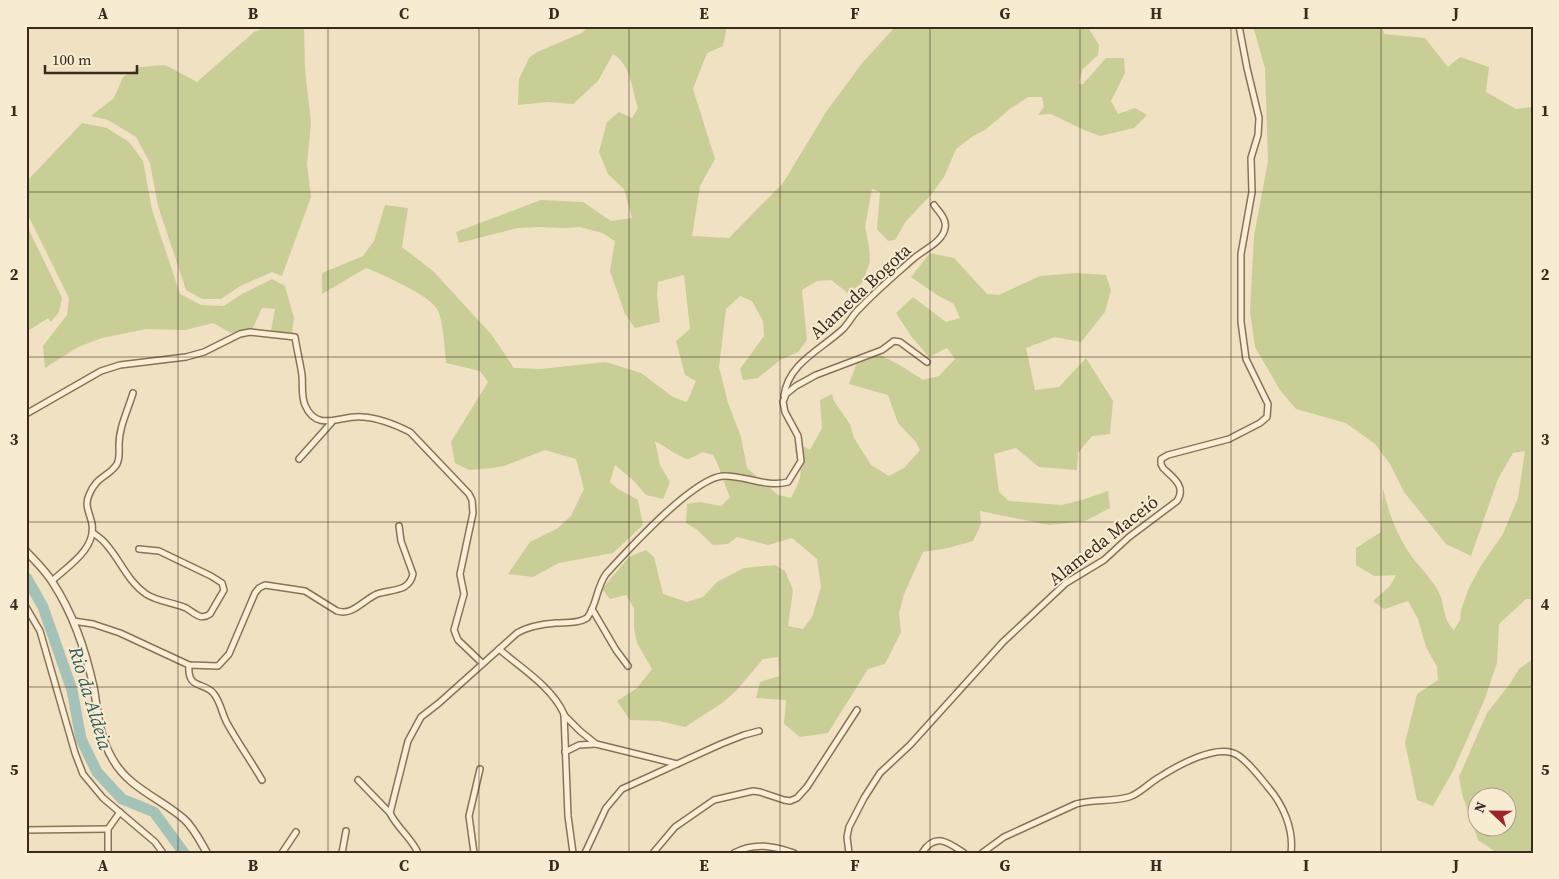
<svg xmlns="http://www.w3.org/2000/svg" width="1559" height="879" viewBox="0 0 1559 879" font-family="'Source Serif 4',serif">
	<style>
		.green { fill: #c8ce95; fill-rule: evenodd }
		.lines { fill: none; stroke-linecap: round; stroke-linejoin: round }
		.river { stroke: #a5c2b9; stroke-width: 11 }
		.minor-casing { stroke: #8a7258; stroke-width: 8 }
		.tertiary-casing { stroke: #8a7258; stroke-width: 9 }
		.minor { stroke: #faefd6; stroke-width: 5 }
		.tertiary { stroke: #faefd6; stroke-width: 6 }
		.grid { fill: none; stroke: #392a1d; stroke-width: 1; stroke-opacity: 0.55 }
		.labels { text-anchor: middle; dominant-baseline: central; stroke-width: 4; stroke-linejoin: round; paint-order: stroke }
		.street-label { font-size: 18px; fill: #392a1d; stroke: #f7ecd2 }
		.water-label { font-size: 19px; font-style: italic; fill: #2c5a56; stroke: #f7ecd2 }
		.neatline { fill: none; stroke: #392a1d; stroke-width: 2 }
		.grid-label { font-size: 16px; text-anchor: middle; font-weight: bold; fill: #392a1d }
	</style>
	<rect width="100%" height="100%" fill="#f0e1c2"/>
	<g class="green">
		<path d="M 269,26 L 304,26 L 305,69 L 311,123 L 307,164 L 311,197 L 282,276 L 272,272 L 240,286 L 221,299 L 202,299 L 186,290 L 158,206 L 150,163 L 136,137 L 108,120 L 91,116 L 114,98 L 123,77 L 140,67 L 165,65 L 197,82 L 254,32 Z"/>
		<path d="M 588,26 L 727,26 L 723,46 L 707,53 L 693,89 L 715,159 L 700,186 L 692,236 L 729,238 L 783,183 L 826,112 L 863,62 L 896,26 L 1092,26 L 1089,29 L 1099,45 L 1098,55 L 1082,70 L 1079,84 L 1083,84 L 1106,58 L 1124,58 L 1125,73 L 1111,101 L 1118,114 L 1135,108 L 1147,115 L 1134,128 L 1100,136 L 1084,130 L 1051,114 L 1038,115 L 1044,107 L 1042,97 L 1028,97 L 1010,109 L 985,130 L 973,136 L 956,149 L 944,177 L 930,196 L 906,221 L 895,240 L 888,241 L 877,229 L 880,192 L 872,189 L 865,227 L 869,247 L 870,262 L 862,283 L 848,293 L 831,280 L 817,281 L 802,290 L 807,340 L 798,352 L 780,360 L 758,378 L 743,380 L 740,369 L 764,336 L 763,321 L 752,301 L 740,296 L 726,309 L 719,367 L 728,403 L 741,437 L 747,468 L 778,495 L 791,498 C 802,477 804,473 795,451 L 799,444 L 810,450 L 822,428 L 820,400 L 832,394 L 834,401 L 850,424 L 854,438 L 871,465 L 889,476 L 904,468 L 920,450 L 916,442 L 898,423 L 888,395 L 849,384 L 859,357 L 880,355 L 898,364 L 923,380 L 939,376 L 955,359 L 947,348 L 929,357 L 911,336 L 896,313 L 913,297 L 946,322 L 960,318 L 954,304 L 937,295 L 911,277 L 930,253 L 954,258 L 987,294 L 999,295 L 1040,276 L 1077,273 L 1106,275 L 1111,290 L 1105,312 L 1081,342 L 1055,337 L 1026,348 L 1035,390 L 1059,387 L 1086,358 L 1113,401 L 1110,434 L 1092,436 L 1078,453 L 1077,470 L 1039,467 L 1016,448 L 994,454 L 999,492 L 1009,501 L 1062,505 L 1085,499 L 1108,491 L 1110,508 L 1085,521 L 1049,525 L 980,511 L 981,524 L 973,541 L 948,548 L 923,552 L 904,594 L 899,613 L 901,632 L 885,664 L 868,669 L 828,733 L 800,737 L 784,724 L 786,700 L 756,698 L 760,682 L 779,676 L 778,657 L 763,659 L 736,691 L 722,703 L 685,727 L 660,721 L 630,720 L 617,701 L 637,688 L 652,669 L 637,643 L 634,628 L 634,608 L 626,595 L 610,599 L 602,589 L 629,557 L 646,550 L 654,557 L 663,594 L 687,602 L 703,597 L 717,582 L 744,568 L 775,565 L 785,571 L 793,590 L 788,626 L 803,629 L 812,617 L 821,587 L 817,559 L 792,538 L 768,545 L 737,537 L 728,544 L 713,545 L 696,529 L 686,523 L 687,504 L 700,502 L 721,506 L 730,497 C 723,482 721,469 713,455 L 703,452 C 699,454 692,458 687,459 C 684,459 660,444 655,441 L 660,465 L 670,482 L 663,499 L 646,495 L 634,481 L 615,465 L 610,482 L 618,489 L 638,500 L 643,525 L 613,553 L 559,563 L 533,577 L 508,574 L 530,542 L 558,528 L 571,516 L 584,489 L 576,459 L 545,450 L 504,466 L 493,468 L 469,470 L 455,463 L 451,442 L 488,382 L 480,371 L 446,363 C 445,351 443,318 437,309 C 429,295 382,274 366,268 L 322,294 L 322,273 L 363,256 L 374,241 L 385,205 L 408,208 L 402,247 L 433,271 L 491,334 L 514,368 L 540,369 L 606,362 L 641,373 L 673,397 L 687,402 L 696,381 L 685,375 L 676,341 L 690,329 L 684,275 L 658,282 L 657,294 L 660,322 L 635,328 L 625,314 L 610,271 L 615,241 L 602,233 L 580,227 L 564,228 L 540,227 L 518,228 L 459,243 L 456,232 L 541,200 L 583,202 L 611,221 L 632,218 L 624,189 L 608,174 L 599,152 L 607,122 L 619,112 L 632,118 L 638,108 C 632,90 631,64 613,54 L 598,81 L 573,104 L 548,102 L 518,105 L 519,79 L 529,58 L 537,52 L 582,33 Z"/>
		<path d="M 1253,26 L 1382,26 L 1384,34 L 1425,38 L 1448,67 L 1460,57 L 1489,67 L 1486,92 L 1516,109 L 1533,107 L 1533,599 L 1526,599 L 1499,624 L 1497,663 L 1484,701 L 1453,771 L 1433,806 L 1417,800 L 1405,743 L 1417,694 L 1438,680 L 1437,667 L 1426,647 L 1418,619 L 1408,601 L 1384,609 L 1373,601 L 1390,586 L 1396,575 L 1374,576 L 1356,565 L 1356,548 L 1381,532 L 1383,489 C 1389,514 1397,536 1412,557 C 1421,569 1434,581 1440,595 C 1445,607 1443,620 1454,630 L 1460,620 L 1461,610 L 1469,588 L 1480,567 L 1503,534 L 1518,498 L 1525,451 L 1513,453 L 1498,479 L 1471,556 L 1446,544 L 1404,492 L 1390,464 L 1375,444 L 1346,423 L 1296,409 L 1280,390 L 1255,347 L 1250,311 L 1254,236 L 1268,161 L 1265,68 Z"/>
		<path d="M 82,123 L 107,128 L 129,142 L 143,161 L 152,210 L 180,294 L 201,305 L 224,306 L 242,294 L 272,279 L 285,286 L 294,318 L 292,333 L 271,331 L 275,309 L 262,308 L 253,328 L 231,333 L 213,323 L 185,330 L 146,329 L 102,338 L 78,347 L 45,368 L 43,346 L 67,315 L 69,298 L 26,211 L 26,182 Z"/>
		<path d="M 26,224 L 62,298 L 59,312 L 51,322 L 48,318 L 26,332 Z"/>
		<path d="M 1533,659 L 1533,853 L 1497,853 L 1478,840 L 1462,794 L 1459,777 L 1487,713 L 1509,685 L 1519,669 ZM 1476,796 L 1506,796 L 1506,826 L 1476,826 Z"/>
	</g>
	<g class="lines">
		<path class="river" d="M 26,577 L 43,607 L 72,690 L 81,739 L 97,772 L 122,799 L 154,812 L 184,853"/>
		<g class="minor-casing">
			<g id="minor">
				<path d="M 784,396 C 788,363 822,349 843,329 C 849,323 853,314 860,308 C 876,291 895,275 913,259 C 923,250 943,242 945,228 C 947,219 939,212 934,205"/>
				<path d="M 26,414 L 87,379 L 101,371 L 120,365 L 186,357 L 204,352 L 240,334 L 250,332 L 295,337 C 297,350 300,362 302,375 C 303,385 301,396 305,405 C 317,434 342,414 363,417 C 379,418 396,425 410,432 L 469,494 L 472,500 L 473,513 L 460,574 L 464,594 L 454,630 L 458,640 L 482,663"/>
				<path d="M 299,459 L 332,422"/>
				<path d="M 93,533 C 97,536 102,539 105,543 C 120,559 127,581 146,594 C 158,602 173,602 186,608 C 195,613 200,621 210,614 L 224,590 L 222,583 L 211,576 L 159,551 L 139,549"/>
				<path d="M 52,581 C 68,566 96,549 92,524 C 90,513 84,506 89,495 C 96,476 110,476 117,464 C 120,458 119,452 119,445 C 119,427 128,410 133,393"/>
				<path d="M 26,607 L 40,631 L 75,753 L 83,774 L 103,798 L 155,842 L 163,853"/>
				<path d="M 592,609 L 616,650 L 628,666"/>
				<path d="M 73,621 L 93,624 L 120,633 L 189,665 L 218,666 L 229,654 L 255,593 L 259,588 L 265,585 L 305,591 L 337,611 C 353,616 363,600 377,594 C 385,591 396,591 404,587 C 409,584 412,579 413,574 L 401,541 L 399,526"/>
				<path d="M 499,649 C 521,668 552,687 564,714 L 568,816 L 573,853"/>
				<path d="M 189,665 C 187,691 205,681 214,694 C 221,703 222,714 227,723 C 238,743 251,761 262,780"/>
				<path d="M 564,715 L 580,731 L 596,744 L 677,764"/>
				<path d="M 565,752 L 579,745 L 596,744"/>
				<path d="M 358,780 L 390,813"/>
				<path d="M 26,830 L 108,829"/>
				<path d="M 108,853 L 108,829 L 120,812"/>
				<path d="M 282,853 L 296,832"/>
				<path d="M 342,853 L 346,831"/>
				<path d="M 418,853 C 412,838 397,828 390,813 L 408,741 L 421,717 L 439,703 L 517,633 C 529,626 542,624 556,623 C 567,622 577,624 587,618 C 597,605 596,588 606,574 C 627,551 693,478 723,476 C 744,475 767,488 788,482 L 801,461 L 798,436 L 785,412 L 783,402 L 786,394 L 796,386 L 816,375 L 882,350 L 894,341 L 900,342 L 927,362"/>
				<path d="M 474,853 L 469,816 L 480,769"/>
				<path d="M 585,853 L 606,808 L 622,789 L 721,744 L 744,735 L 759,731"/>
				<path d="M 653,853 L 675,827 L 714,800 L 753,791 L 760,792 L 784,800 L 790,801 L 797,798 L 807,787 L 857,710"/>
				<path d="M 734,853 C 754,842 774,846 794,853"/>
				<path d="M 849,853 L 847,837 L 849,827 L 864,798 L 880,773 L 910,745 L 1003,642 L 1066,583 L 1104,560 L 1129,537 L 1177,501 C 1187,486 1172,477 1163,468 L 1161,464 L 1161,459 L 1168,455 L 1229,439 L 1260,423 L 1267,417 L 1268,404 L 1246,359 L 1241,322 L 1241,254 L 1252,192 L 1251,158 L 1258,135 L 1259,118 L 1247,68 L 1239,26"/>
				<path d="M 922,853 C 935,832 948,842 964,853"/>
				<path d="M 982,853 L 1004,837 L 1076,804 C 1093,799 1112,802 1129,797 C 1139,794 1148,784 1158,778 C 1175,767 1219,741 1239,756 C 1250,764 1259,776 1267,786 C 1283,804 1294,829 1291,853"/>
			</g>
		</g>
		<g class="tertiary-casing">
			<path id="tertiary" d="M 26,551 C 35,561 46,571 53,583 C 74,615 86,652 94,689 C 98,713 99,736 112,758 C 127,787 160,798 184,819 C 194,828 200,841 207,853"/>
		</g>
		<use href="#minor" class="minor"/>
		<use href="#tertiary" class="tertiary"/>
	</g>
	<path class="grid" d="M 178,26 L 178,853M 328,26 L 328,853M 479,26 L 479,853M 629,26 L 629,853M 780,26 L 780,853M 930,26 L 930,853M 1080,26 L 1080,853M 1231,26 L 1231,853M 1381,26 L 1381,853M 26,192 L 1533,192M 26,357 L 1533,357M 26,522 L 1533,522M 26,687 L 1533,687"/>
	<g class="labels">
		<g class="street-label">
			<text transform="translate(860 291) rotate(-43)">Alameda Bogota</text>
			<text transform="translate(1103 540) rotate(-38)">Alameda Maceió</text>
		</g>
		<g class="water-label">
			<text transform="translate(91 698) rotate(73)">Rio da Aldeia</text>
		</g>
	</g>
	<rect width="1559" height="879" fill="none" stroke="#f7ecd2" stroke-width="55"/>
	<g transform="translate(1492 812) rotate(292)"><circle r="24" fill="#f7ecd2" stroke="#ab9e8a"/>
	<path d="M0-4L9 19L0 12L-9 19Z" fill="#9b2629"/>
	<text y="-8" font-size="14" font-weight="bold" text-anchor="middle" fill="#392a1d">N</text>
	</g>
	<path d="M45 65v8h92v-8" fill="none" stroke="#392a1d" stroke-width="2.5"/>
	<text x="52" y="65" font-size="15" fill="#392a1d" stroke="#f7ecd2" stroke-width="4" paint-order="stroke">100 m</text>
	<rect x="28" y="28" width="1504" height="824" class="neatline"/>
	<g class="grid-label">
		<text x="103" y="19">A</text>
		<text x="253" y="19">B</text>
		<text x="404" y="19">C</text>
		<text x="554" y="19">D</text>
		<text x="704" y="19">E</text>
		<text x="855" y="19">F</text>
		<text x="1005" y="19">G</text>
		<text x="1156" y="19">H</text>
		<text x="1306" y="19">I</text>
		<text x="1456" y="19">J</text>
		<text x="14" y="116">1</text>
		<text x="1545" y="116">1</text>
		<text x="14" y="280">2</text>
		<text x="1545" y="280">2</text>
		<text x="14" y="445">3</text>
		<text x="1545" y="445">3</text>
		<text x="14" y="610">4</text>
		<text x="1545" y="610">4</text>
		<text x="14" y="775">5</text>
		<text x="1545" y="775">5</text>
		<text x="103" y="871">A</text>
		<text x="253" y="871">B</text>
		<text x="404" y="871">C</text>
		<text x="554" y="871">D</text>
		<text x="704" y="871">E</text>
		<text x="855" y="871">F</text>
		<text x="1005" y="871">G</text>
		<text x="1156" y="871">H</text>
		<text x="1306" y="871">I</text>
		<text x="1456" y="871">J</text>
	</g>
</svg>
